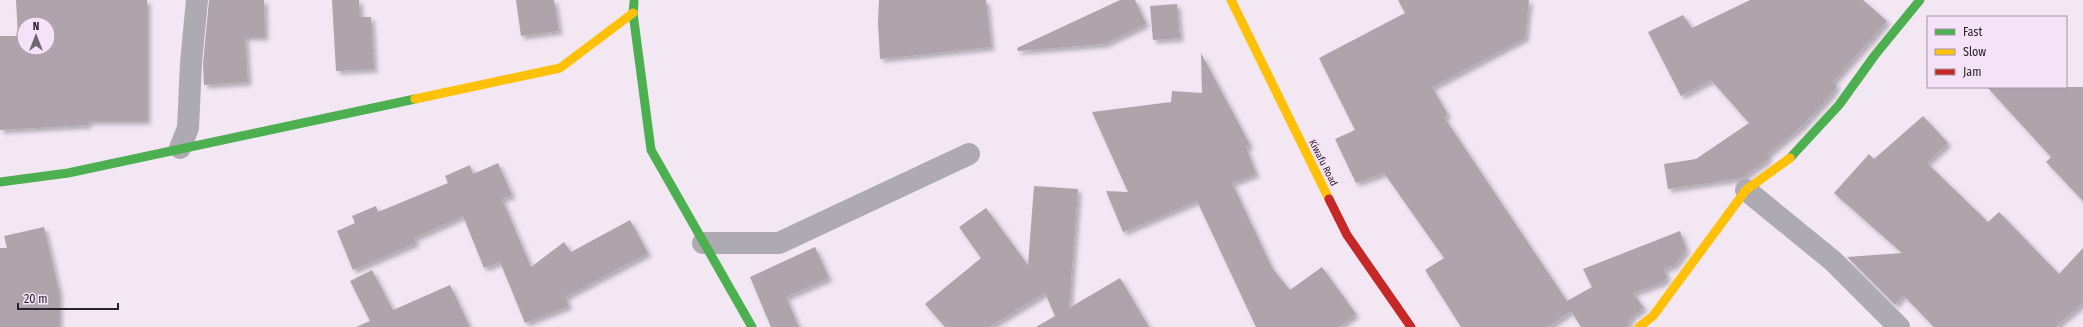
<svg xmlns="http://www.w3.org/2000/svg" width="2083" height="327" viewBox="0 0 2083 327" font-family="'Fira Sans Condensed',sans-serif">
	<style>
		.building { fill: #afa4ac; fill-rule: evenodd; filter: url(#shadow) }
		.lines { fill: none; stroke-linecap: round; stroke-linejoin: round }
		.street { stroke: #aeaab2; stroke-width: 22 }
		.fast { stroke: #4caf50; stroke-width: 9 }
		.slow { stroke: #ffc107; stroke-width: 9 }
		.jam { stroke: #c62828; stroke-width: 9 }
		.labels { text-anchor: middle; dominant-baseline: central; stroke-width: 4; stroke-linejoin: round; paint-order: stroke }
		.street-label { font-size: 10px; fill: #29222a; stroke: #f6e2f8 }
	</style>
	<defs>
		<filter id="shadow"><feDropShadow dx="3.5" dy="3.5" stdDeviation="2" flood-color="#0004"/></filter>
	</defs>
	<rect width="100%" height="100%" fill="#f2e7f3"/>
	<g class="building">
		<path d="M 16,0 L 147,0 L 147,121 L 88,121 L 88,125 L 0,130 L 0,36 L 18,36 ZM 24,24 L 48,24 L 48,48 L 24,48 Z"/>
		<path d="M 209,0 L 264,0 L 265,37 L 245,37 L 248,82 L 204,85 L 203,64 Z"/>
		<path d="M 332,0 L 359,0 L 360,17 L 371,17 L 374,69 L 336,71 Z"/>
		<path d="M 516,0 L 554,0 L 559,31 L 521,36 Z"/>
		<path d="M 879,0 L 986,0 L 991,47 L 880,59 L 878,23 Z"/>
		<path d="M 1120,0 L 1135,0 L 1146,24 L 1104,44 L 1018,51 L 1017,48 Z"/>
		<path d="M 1398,0 L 1529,0 L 1525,38 L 1432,87 L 1448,115 L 1444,117 L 1567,301 L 1592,287 L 1583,269 L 1680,231 L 1686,250 L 1675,265 L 1664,269 L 1667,277 L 1663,282 L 1633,293 L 1644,308 L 1631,317 L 1627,327 L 1581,327 L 1571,311 L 1548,327 L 1461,327 L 1425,270 L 1444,258 L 1384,173 L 1356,183 L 1335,139 L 1355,130 L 1319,58 L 1405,13 Z"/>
		<path d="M 1750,0 L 1863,0 L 1887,21 L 1833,82 L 1837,86 L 1829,97 L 1802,126 L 1768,154 L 1768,159 L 1742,178 L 1668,189 L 1664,164 L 1696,159 L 1749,123 L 1711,80 L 1681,96 L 1648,32 L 1683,15 L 1692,28 Z"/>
		<path d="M 1177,4 L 1180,38 L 1153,40 L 1150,6 Z"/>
		<path d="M 1201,53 L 1250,145 L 1246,147 L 1256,174 L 1232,183 L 1272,268 L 1290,290 L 1322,267 L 1356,314 L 1339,327 L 1256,327 L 1197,201 L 1123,232 L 1106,191 L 1128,192 L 1092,112 L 1171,102 L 1172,91 L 1202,93 Z"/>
		<path d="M 1987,87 L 2083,87 L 2083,201 L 2046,162 L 2051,157 Z"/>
		<path d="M 1923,116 L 1948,143 L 1927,163 L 1988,222 L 1999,212 L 2059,274 L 2083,248 L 2083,303 L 2055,327 L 1934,327 L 1903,295 L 1895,305 L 1847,257 L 1902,253 L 1834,193 L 1869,154 L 1874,159 Z"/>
		<path d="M 498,163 L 512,195 L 502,199 L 531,267 L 564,242 L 571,252 L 630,220 L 648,253 L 565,297 L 569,306 L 525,323 L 500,262 L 484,268 L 463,216 L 414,238 L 416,243 L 353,270 L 337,231 L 355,223 L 352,216 L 376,206 L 378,212 L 448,183 L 445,176 L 470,165 L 473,174 Z"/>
		<path d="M 1034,186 L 1078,189 L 1069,308 L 1120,278 L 1149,327 L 1036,327 L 1055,316 L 1045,293 L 989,327 L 945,327 L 925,304 L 981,258 L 959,227 L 986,208 L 1028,265 Z"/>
		<path d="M 44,227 L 59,291 L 59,327 L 0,327 L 0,248 L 7,248 L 4,236 Z"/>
		<path d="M 815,247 L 829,278 L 786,297 L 799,327 L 771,327 L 750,277 Z"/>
		<path d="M 372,270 L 393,310 L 450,285 L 470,327 L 356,327 L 370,321 L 350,281 Z"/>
	</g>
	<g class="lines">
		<g class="street">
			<path d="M 180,148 L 188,128 L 191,63 L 197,0"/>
			<path d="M 1746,190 L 1833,261 L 1899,327"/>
			<path d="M 703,243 L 779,243 L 969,154"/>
		</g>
		<g class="fast">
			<path d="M 634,2 L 633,13 L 651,150 L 752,327"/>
			<path d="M 1790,158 L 1839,105 L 1875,55 L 1920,0"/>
			<path d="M 0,182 L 68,173 L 415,99"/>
		</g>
		<g class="slow">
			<path d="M 1231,0 L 1329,199"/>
			<path d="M 415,99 L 560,68 L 633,13"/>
			<path d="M 1639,327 L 1653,316 L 1746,190 L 1790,158"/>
		</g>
		<path class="jam" d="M 1329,199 L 1347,235 L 1411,327"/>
	</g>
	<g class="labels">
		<g class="street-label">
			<text transform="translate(1323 163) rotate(63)">Kiwafu Road</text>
		</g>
	</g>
	<rect x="1927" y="16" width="140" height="72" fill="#f6e2f8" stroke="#a495a6"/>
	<rect x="1935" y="29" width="20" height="6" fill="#4caf50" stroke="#a495a6"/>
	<text x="1963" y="36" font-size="12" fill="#29222a">Fast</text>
	<rect x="1935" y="49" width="20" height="6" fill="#ffc107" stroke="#a495a6"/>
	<text x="1963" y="56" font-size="12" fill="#29222a">Slow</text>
	<rect x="1935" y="69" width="20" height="6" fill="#c62828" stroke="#a495a6"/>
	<text x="1963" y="76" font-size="12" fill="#29222a">Jam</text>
	<g transform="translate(36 36)"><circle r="19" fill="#f6e2f8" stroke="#a495a6"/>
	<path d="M0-3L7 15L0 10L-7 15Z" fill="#6f6770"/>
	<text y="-6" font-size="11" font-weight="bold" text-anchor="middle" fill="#29222a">N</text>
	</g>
	<path d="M18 303v6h100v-6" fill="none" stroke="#29222a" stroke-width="2"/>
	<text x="24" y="303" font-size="12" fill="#29222a" stroke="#f6e2f8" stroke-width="3" paint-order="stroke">20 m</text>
</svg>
